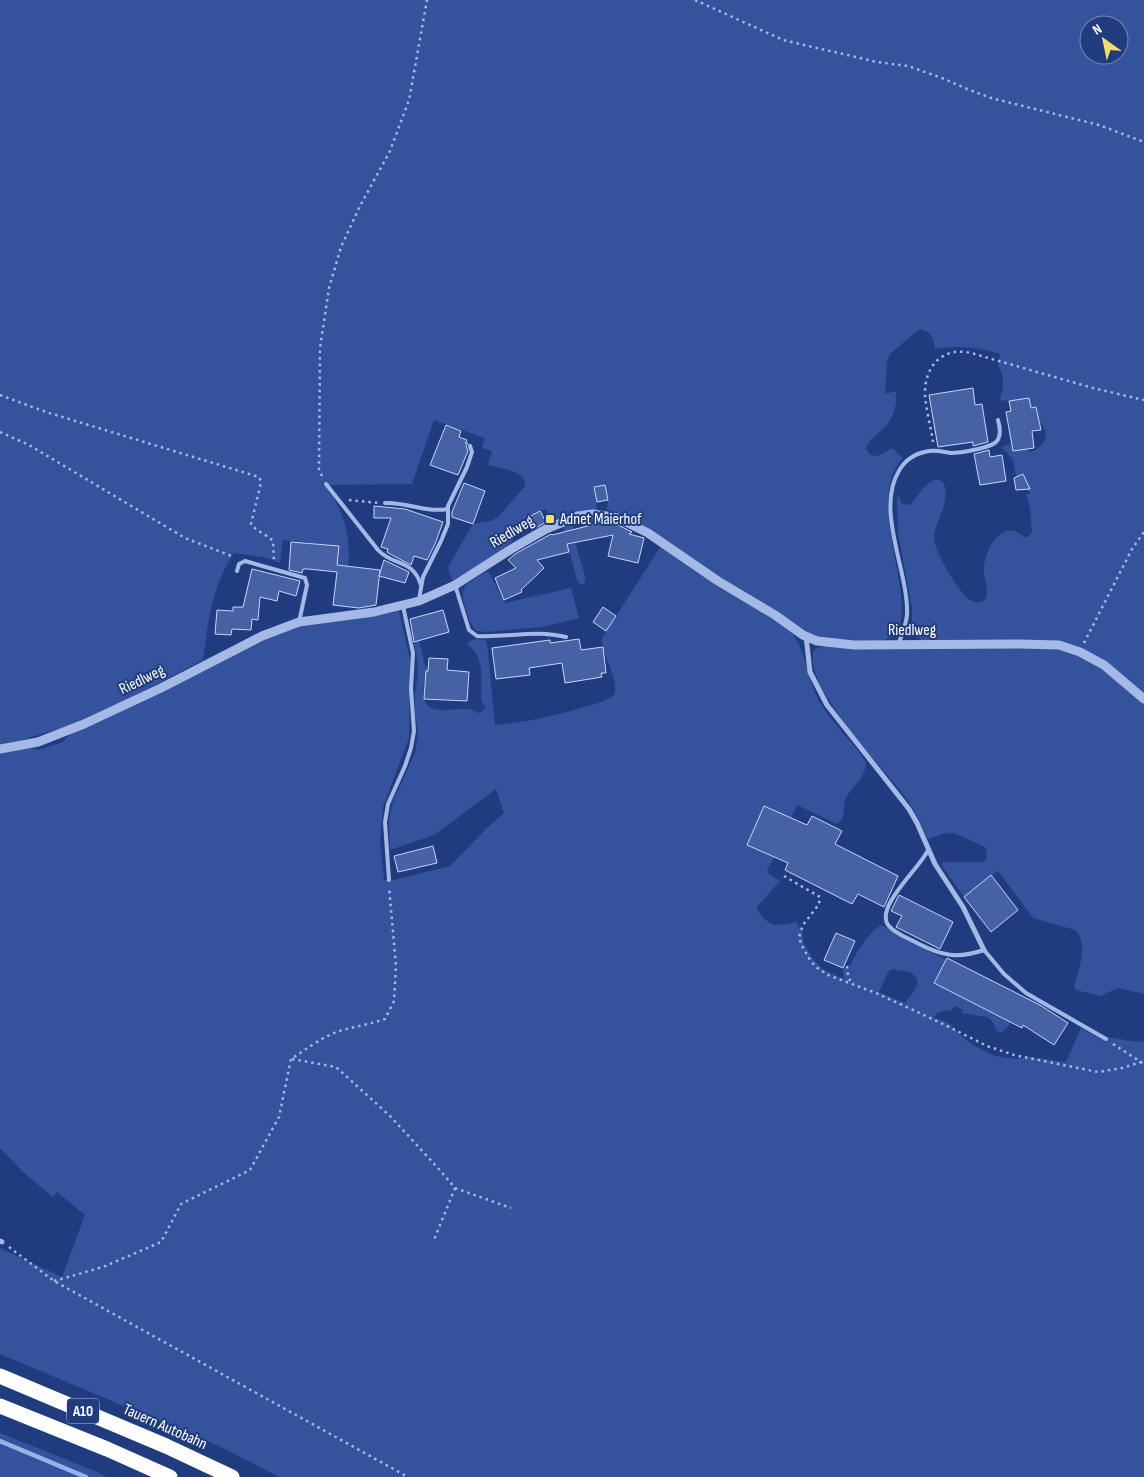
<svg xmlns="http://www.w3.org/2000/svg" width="1144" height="1477" viewBox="0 0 1144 1477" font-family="'Sofia Sans Condensed',sans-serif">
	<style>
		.green { fill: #34539c; fill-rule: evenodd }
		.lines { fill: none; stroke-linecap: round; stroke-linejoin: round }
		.stream { stroke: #99b2e8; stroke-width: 4.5 }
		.building { fill: #4662a5; stroke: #c9d6f5 }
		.path { stroke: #a5b9e7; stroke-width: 2.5; stroke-dasharray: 2.5 4; stroke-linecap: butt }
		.service { stroke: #a5b9e7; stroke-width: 4 }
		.minor { stroke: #a5b9e7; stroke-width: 5 }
		.tertiary { stroke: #a5b9e7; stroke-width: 9 }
		.motorway { stroke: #fff; stroke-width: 15 }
		.poi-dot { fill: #f3e067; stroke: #213c7e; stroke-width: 2 }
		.labels { text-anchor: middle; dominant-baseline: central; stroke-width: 4; stroke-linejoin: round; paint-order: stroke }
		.shield { fill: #213c7e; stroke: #bcc4d8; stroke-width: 1 }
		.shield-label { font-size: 15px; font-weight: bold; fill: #fff }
		.poi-label { font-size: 16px; fill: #fff; stroke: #213c7e; text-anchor: start }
		.street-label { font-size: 16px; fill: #fff; stroke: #213c7e }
	</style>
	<rect width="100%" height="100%" fill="#213c7e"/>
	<g class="green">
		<path d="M 0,0 L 1144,0 L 1144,695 L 1059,642 L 1047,640 L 932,641 L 921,640 L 914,635 L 912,631 L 912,608 L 898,532 L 897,493 L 902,504 L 909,505 C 921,496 920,485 937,479 L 943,482 C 952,501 936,518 934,537 C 933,550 959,593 970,600 C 975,603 979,603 984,601 C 992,587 982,581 984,567 C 985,548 1004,517 1024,537 L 1028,537 L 1032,532 L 1030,508 L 1026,494 L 1030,494 L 1023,474 L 1016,477 L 1013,459 L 1001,447 L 1011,444 L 1013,451 L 1026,449 L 1031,452 C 1041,448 1051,438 1043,426 C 1040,421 1041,425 1039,419 C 1038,416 1037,411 1037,407 L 1031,408 L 1029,398 L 1009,401 L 1000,400 C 1003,389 1006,376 998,366 L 1000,354 C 978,347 958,345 935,349 C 934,339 930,328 918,330 L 890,354 L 887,361 L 885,394 L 896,391 C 897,402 895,413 889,422 C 883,432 869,437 866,449 C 873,461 881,455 890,449 L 893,449 L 903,458 C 859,504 932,622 886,639 C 871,645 842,642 826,639 C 807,634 789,620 773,610 C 725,581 680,550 634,519 L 620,513 L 607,510 L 608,500 L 605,485 L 594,487 L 597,509 L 571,514 L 552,521 L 546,509 C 538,512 528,515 523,522 C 517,530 516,539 508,545 C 491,559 471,570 452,581 L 448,567 L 473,524 L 491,521 L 499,516 L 525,486 C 527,471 499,468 488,465 L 492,451 L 482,448 L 485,438 L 434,420 L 412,484 L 330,485 L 322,482 C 326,489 332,495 336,502 C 346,520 351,546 348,567 L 337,565 L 339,546 L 283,540 L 280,563 L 268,558 L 234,553 C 211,588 209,619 203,660 L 119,704 L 66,727 L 0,746 ZM 1089,25 L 1119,25 L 1119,55 L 1089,55 Z"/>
		<path d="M 596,519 L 611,521 L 631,528 C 611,524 593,520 573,527 L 572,532 L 585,576 L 585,581 L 583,584 L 580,584 L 577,580 L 563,527 L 578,522 Z"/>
		<path d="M 661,546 L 790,630 C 806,650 807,679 819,701 C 832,723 852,741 866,762 C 866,777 854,785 847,796 C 841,807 848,817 837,824 L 797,805 L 775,857 L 767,869 L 769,874 L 780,881 L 756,908 C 769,927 774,927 796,922 L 803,933 L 803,941 L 812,958 L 824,970 L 844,979 L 843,968 L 848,968 L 850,966 C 856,953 868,933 881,925 L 946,960 L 934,983 L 1011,1023 L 1001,1033 L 997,1031 L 992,1021 L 987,1017 L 961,1013 L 963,1010 L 955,1006 L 952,1010 L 939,1012 L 933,1017 L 950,1024 L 960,1035 L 973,1045 L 995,1056 L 1016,1059 L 1029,1057 L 1066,1062 L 1081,1028 L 1104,1041 L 1107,1037 L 1138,1042 L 1144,1041 L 1144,1477 L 279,1477 L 219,1446 L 0,1354 L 0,1248 L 62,1277 L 85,1215 L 57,1192 L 53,1197 L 23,1172 L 0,1148 L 0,752 L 31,748 L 38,750 L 61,743 L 71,734 L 163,691 L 252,644 L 287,629 L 316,622 L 358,619 L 399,611 L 410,660 L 409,738 L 383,807 L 380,840 L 384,880 L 393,880 L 450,866 L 487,828 L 504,813 L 496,789 L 434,835 L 390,850 L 389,820 L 393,801 L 415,753 L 418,734 L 415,713 L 415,695 L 418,674 L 417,657 L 414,642 L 419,640 L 425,666 L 428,667 L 428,671 L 426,671 C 425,679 422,691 424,699 C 429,717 456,707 468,709 C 472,709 475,712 479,713 L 485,709 L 484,704 L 481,701 C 481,687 484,664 475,652 C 473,648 469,647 467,643 L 475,639 L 485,640 L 487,643 L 495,725 C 526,722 555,716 584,707 C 595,704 605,702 614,695 C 620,679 601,656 602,638 ZM 892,969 L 910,972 L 917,978 C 919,988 910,996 905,1003 L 879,992 L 888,972 Z"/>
		<path d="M 488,571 L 505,603 L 571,588 L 579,618 L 543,627 L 486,632 L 477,631 C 470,625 469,618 466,610 C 457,584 468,583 488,571 Z"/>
		<path d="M 825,646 L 882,649 L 1043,647 L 1070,651 L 1105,669 L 1144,703 L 1144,994 L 1118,988 L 1100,996 L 1076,990 L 1074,986 C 1079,971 1089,942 1075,930 L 1033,918 L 998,871 L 964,897 L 942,866 L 942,863 L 944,862 L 982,862 L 986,860 L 987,852 L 985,847 L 954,833 L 942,834 L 928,839 C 921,824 914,809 904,795 C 883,768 801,684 814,650 L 820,647 Z"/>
		<path d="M 0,1433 L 97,1472 L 107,1477 L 0,1477 Z"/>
	</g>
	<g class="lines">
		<path class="stream" d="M 0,1441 L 86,1477"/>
	</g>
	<g class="building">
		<path d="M 973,388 L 975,405 L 982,404 L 988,442 L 973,446 L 973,442 L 938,447 L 929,395 Z"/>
		<path d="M 1029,398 L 1031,408 L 1036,407 L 1041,430 L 1032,431 L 1034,448 L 1013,451 L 1006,412 L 1011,411 L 1009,401 Z"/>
		<path d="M 446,425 L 461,431 L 459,437 L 467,440 L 465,443 L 468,443 L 466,446 L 468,451 L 458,475 L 430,465 Z"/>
		<path d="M 989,450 L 990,457 L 1002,455 L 1006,481 L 980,485 L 974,454 Z"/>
		<path d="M 1023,474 L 1030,489 L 1016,490 L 1014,478 Z"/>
		<path d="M 464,483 L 485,491 L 473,524 L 452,517 L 452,512 Z"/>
		<path d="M 605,485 L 608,500 L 597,502 L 594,487 Z"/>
		<path d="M 374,506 L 405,509 L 443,522 L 435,544 L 427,560 L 414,556 L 411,565 L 392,555 L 387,552 L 388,549 L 381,547 L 391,518 L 374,518 Z"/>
		<path d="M 540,511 L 546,522 L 532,530 L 527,518 Z"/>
		<path d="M 603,522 L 618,525 L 632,532 L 629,534 L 644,538 L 638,563 L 608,556 L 613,535 L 567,544 L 569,552 L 537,560 L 544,568 L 521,590 L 522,592 L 504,600 L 495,578 L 516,568 L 508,560 L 515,554 L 551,534 L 552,535 Z"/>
		<path d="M 291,542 L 339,546 L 337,565 L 380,570 L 376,605 L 359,608 L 333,605 L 337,572 L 308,569 L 303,569 L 302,573 L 289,570 Z"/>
		<path d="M 384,560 L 409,572 L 405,583 L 379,576 Z"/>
		<path d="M 252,569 L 300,581 L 296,596 L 279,591 L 277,601 L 260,597 L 258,620 L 252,619 L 251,630 L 232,629 L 231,635 L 215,634 L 217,610 L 233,611 L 233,607 L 243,607 Z"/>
		<path d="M 603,607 L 616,616 L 606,631 L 593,622 Z"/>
		<path d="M 443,610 L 449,632 L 414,642 L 410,619 Z"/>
		<path d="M 579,639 L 581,650 L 603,647 L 606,673 L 601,673 L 602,677 L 565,683 L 562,663 L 529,668 L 530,675 L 496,679 L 492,648 L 550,640 L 550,643 Z"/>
		<path d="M 429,658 L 448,659 L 447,670 L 469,672 L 467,701 L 424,699 L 426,671 L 428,671 Z"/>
		<path d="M 764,806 L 807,825 L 812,816 L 842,831 L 835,844 L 898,876 L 884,907 L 858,894 L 852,904 L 785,870 L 788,863 L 747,845 Z"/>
		<path d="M 433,846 L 437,863 L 398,872 L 394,856 Z"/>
		<path d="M 991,875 L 1018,910 L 991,932 L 964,897 Z"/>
		<path d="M 899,895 L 953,922 L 940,949 L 896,927 L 902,916 L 891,911 Z"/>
		<path d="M 836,933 L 855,941 L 843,968 L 824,960 Z"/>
		<path d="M 947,958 L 1040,1005 L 1068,1023 L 1054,1045 L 1023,1025 L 1022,1028 L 934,983 Z"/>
	</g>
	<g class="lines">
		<g class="path">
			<path d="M 695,0 L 783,40 L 877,62 L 908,66 L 942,78 L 967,89 L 991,98 L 1099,125 L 1144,142"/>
			<path d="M 0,395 L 46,412 L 259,477 L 261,481 L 260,487 L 251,524 C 256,531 266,534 273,541 L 274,560"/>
			<path d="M 0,432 L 29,445 L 185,538 L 234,557"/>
			<path d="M 933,442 C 931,427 926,410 925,395 C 924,367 942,346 971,353 L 1093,388 L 1144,400"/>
			<path d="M 322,476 L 319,469 L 320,348 L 329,288 L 341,247 L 360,206 L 390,151 L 409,100 L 427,0"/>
			<path d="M 349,500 L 379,503"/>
			<path d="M 1084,643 L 1132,549 L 1144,532"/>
			<path d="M 784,876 L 820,897 L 819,904 L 803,925 L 799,937 L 801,944 L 810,960 L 816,967 L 828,975 L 876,993 L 941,1023 L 987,1046 L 1014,1055 L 1098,1072 L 1122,1068 L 1141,1062"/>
			<path d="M 847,966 L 848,975 L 851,983"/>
			<path d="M 1113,1044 L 1144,1064"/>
			<path d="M 292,1059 L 336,1067 L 390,1116 L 438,1168 L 455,1188 L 434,1240"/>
			<path d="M 455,1188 L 511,1208"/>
			<path d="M 9,1247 L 54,1281 L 408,1477"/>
			<path d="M 54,1281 L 103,1267 L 161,1242 L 181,1204 L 250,1170 L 279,1117 L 291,1059 C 307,1049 324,1035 343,1030 C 357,1026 371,1024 385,1019 L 394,1001 L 396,966 L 389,887"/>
		</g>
		<g class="service">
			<path d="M 326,484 L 378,550 C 394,567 412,558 421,585"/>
			<path d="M 385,503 C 407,502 426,513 448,509"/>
			<path d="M 237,571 L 239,564 L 245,561 L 305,578 L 307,585 L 299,622"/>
			<path d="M 455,585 L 469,630 L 477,636 C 507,638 535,629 566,637"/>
			<path d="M 419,599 L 423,577 L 441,541 L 448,524 L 448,506 L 467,467 L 472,452 L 470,446"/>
			<path d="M 898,645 C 902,635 906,625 907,615 C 909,571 874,509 900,469 C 907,458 916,453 929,451 C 936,450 944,452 951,453 C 960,453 990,448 996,442 C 1001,437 1000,427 998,420"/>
			<path d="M 928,850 C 921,867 875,906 888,925 C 895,934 908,938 917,943 C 942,956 957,959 984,950 L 1004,974 L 1026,993 L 1106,1039"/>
			<path d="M 389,880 L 385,822 L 388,804 L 405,766 L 411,748 L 414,731 L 411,689 L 413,653 L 403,606"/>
		</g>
		<g class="minor">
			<path d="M 806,636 L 810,672 L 827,705 L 909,809 L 917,823 L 935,864 L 963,907 L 984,950"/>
			<path d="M 0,1241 L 2,1242"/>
		</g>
		<path class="tertiary" d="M 0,749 L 38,742 L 84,724 L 161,688 L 262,636 L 299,622 L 374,612 L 419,601 L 455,585 L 513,548 L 546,529 L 578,516 L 593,514 L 618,518 L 648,533 L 718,581 L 775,615 L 803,635 L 817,641 L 854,645 L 1020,644 L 1059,645 L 1080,652 L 1104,665 L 1144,699"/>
		<g class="motorway">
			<path d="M 0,1376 L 166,1446 L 232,1477"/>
			<path d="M 0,1406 L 107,1449 L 170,1477"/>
		</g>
	</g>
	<rect class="poi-dot" x="545" y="514" width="10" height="10" rx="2.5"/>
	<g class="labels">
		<rect class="shield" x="67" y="1398.5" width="32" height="25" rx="4"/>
		<g class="shield-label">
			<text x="83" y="1411">A10</text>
		</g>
		<g class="poi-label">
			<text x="560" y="519">Adnet Maierhof</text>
		</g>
		<g class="street-label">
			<text transform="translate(512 532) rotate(-31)">Riedlweg</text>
			<text x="912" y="630">Riedlweg</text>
			<text transform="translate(142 680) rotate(-26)">Riedlweg</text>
			<text transform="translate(165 1427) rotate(24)">Tauern Autobahn</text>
		</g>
	</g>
	<g transform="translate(1104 40) rotate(327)"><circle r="24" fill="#213c7e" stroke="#7a8ab2"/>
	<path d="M0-4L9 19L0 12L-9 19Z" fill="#f3e067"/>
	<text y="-8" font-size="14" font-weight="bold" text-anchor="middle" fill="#ffffff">N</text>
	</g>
</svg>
